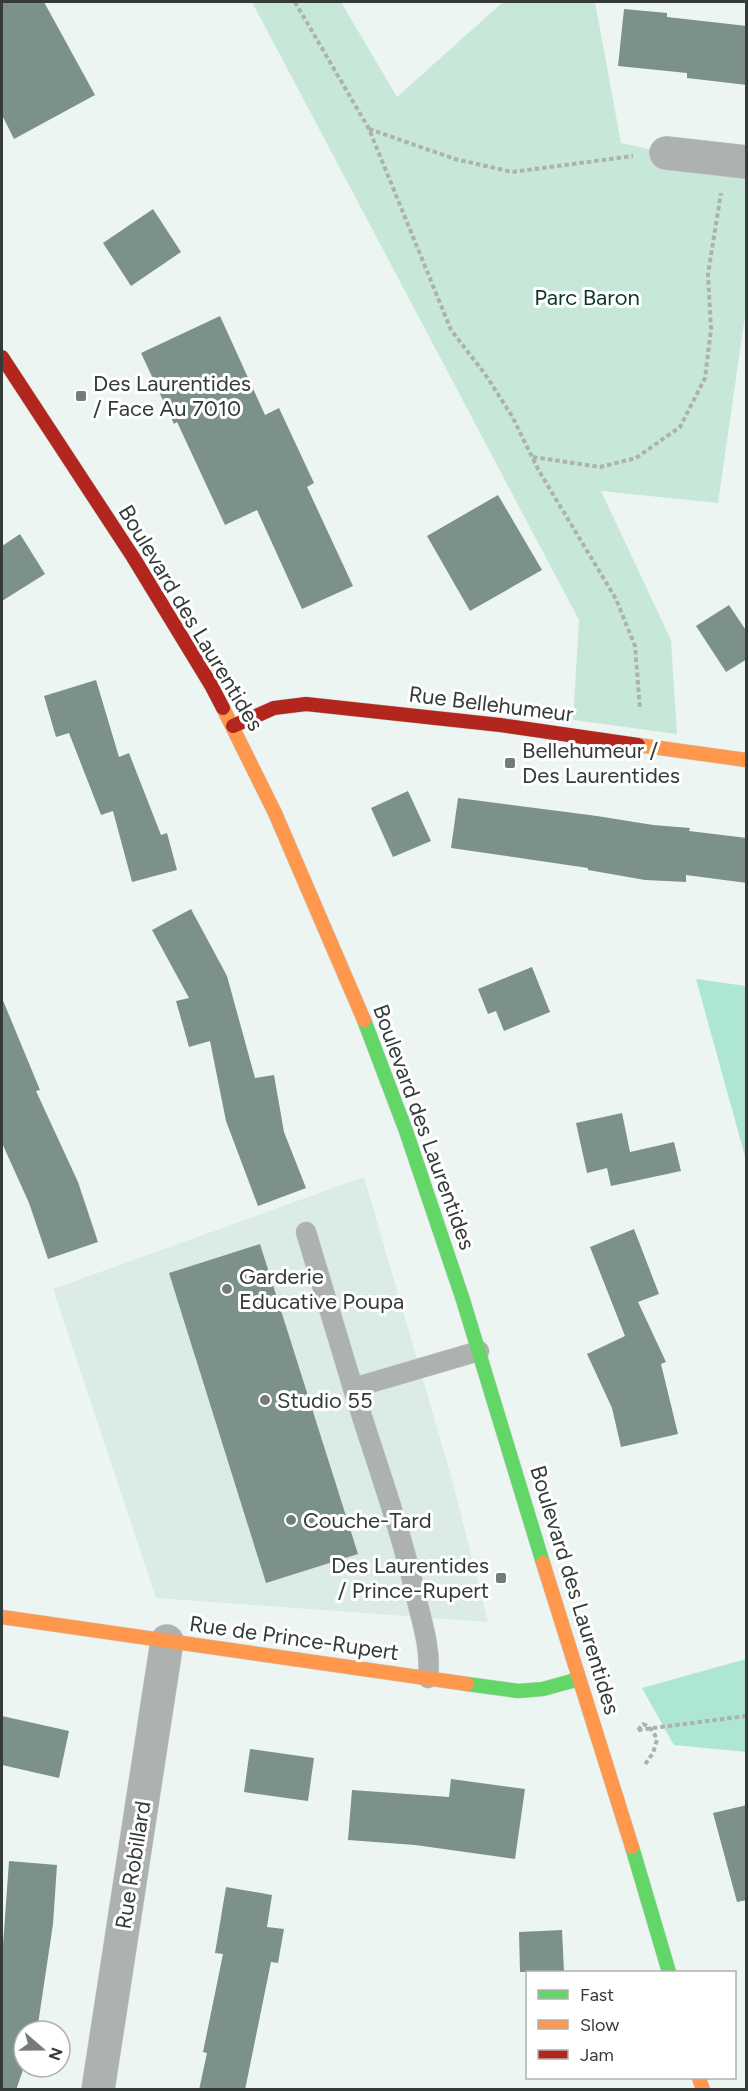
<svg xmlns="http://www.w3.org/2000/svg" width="748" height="2091" viewBox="0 0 748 2091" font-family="Figtree,sans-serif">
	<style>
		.built { fill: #dbece4 }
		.green { fill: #c7e8d9 }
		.forest { fill: #aee7d1 }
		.building { fill: #7d918b }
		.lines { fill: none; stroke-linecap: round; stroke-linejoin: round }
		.lane-casing { stroke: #c8cfcc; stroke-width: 21 }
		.street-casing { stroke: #c8cfcc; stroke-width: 34 }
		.fast-casing { stroke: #c8cfcc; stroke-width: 15 }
		.slow-casing { stroke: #c8cfcc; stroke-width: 15 }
		.jam-casing { stroke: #c8cfcc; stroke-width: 15 }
		.path { stroke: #adb2b0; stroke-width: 4; stroke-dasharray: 4.5 3; stroke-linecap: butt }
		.lane { stroke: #adb2b0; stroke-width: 20 }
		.street { stroke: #adb2b0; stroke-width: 33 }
		.fast { stroke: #63d668; stroke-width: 14 }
		.slow { stroke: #ff974d; stroke-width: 14 }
		.jam { stroke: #b3261e; stroke-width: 14 }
		.poi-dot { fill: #747c79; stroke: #fff; stroke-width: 2 }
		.labels { text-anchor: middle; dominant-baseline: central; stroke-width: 6; stroke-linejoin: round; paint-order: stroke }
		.park-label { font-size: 22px; fill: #0b3728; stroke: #fff }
		.poi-label { font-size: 22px; fill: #343b38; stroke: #fff; text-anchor: start }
		.street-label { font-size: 22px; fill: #343b38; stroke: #fff }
	</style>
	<rect width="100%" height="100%" fill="#ecf5f1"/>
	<path class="built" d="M 364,1177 L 451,1476 L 488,1622 L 156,1598 L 53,1289 Z"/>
	<path class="green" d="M 252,2 L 341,2 L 397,97 L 503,2 L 595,2 L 621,143 L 746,171 L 746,309 L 718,503 L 601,491 L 671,640 L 677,734 L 573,720 L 579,620 Z"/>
	<g class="forest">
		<path d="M 696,979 L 746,986 L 746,1160 Z"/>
		<path d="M 746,1659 L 746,1752 L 674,1745 L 642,1688 Z"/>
	</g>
	<g class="building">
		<path d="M 2,2 L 44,2 L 95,95 L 14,139 L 2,115 Z"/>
		<path d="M 624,9 L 667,13 L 667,17 L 747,26 L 747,85 L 687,78 L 687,73 L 618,66 Z"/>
		<path d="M 153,209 L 181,252 L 131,286 L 103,243 Z"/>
		<path d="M 220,316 L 265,415 L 279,408 L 314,483 L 307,487 L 353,586 L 302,609 L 257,510 L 225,525 L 177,422 L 174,424 L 141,353 Z"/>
		<path d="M 498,495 L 542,570 L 470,611 L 427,536 Z"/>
		<path d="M 20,534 L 45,574 L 2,601 L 2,546 Z"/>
		<path d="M 729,605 L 747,632 L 747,659 L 726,672 L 696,626 Z"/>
		<path d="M 96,680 L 119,757 L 129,753 L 161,835 L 167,833 L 177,870 L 132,882 L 113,811 L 101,815 L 69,733 L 56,737 L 44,696 Z"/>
		<path d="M 408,791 L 431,841 L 393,857 L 371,808 Z"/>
		<path d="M 458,798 L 597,816 L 653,825 L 690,828 L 689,831 L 747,838 L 747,883 L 686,875 L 686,882 L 645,880 L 588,870 L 588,868 L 451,848 Z"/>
		<path d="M 191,909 L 227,976 L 255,1078 L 274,1075 L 284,1132 L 306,1188 L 258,1206 L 226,1121 L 210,1041 L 189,1047 L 176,1001 L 189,998 L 152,930 Z"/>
		<path d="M 532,967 L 550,1012 L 504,1031 L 496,1011 L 488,1014 L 478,989 Z"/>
		<path d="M 2,998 L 40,1090 L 36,1091 L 78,1182 L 98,1242 L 48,1259 L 29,1203 L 2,1143 Z"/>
		<path d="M 622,1113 L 630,1152 L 674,1142 L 681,1171 L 611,1186 L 607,1168 L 587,1173 L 576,1123 Z"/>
		<path d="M 634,1229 L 659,1294 L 638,1302 L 666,1362 L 661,1364 L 678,1434 L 621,1447 L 612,1408 L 587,1354 L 625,1336 L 590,1247 Z"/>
		<path d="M 260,1244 L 358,1554 L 266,1583 L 169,1273 Z"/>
		<path d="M 2,1716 L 69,1731 L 59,1778 L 2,1765 Z"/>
		<path d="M 250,1749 L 314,1758 L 308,1801 L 244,1792 Z"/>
		<path d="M 451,1779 L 525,1789 L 515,1859 L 415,1845 L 348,1840 L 352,1790 L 449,1797 Z"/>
		<path d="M 747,1805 L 747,1900 L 737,1902 L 713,1813 Z"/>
		<path d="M 9,1861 L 57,1865 L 53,1924 L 37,2031 L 24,2031 L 24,2067 L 16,2090 L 2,2090 L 2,1959 Z"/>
		<path d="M 226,1887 L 272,1895 L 267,1927 L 284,1929 L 278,1963 L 271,1962 L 245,2090 L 199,2090 L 207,2053 L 203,2052 L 223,1954 L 215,1953 Z"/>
		<path d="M 562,1930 L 564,1972 L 520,1972 L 519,1932 Z"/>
	</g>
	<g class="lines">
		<g class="lane-casing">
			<g id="lane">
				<path d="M 306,1232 L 353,1388"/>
				<path d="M 428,1678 C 431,1653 424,1629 418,1605 C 402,1531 375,1460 353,1388 L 479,1351"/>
			</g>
		</g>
		<g class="street-casing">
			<g id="street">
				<path d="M 666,153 L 746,162"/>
				<path d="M 98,2090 L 167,1641"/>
			</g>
		</g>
		<g class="fast-casing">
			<g id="fast">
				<path d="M 364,1020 L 406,1131 L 463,1300 L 543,1563"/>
				<path d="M 467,1684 L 518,1691 L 543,1689 L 579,1679"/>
				<path d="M 632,1847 L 669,1972"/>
			</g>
		</g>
		<g class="slow-casing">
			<g id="slow">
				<path d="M 223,708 L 275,813 L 364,1020"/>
				<path d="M 638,745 L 746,760"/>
				<path d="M 543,1563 L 632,1847"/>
				<path d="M 2,1617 L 467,1684"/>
				<path d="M 699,2078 L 703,2090"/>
			</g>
		</g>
		<g class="jam-casing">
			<g id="jam">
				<path d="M 2,357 L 133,557 L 211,685 L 223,708"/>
				<path d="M 233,726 L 274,708 L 306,704 L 500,725 L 638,745"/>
			</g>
		</g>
		<g class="path">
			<path d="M 295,2 L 369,129 L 451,330 L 485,374 L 512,416 L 539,471 L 616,599 L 635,646 L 640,709"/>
			<path d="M 369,129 L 455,159 L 512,172 L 633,156"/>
			<path d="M 533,457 L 600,467 L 636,458 L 680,427 L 705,378 L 711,329 L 708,274 L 721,193"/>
			<path d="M 638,1730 L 643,1724 C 651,1727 654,1732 657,1740 L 653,1753 L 644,1766"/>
			<path d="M 638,1730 L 746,1716"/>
		</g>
		<use href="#lane" class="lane"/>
		<use href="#street" class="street"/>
		<use href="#fast" class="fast"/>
		<use href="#slow" class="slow"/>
		<use href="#jam" class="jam"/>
	</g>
	<g class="poi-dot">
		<rect x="75" y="390" width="12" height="12" rx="3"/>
		<rect x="504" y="757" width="12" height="12" rx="3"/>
		<circle cx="227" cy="1289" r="6"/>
		<circle cx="265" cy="1400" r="6"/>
		<circle cx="291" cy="1520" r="6"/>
		<rect x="495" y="1572" width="12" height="12" rx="3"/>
	</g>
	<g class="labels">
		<g class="park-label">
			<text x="587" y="297">Parc Baron</text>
		</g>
		<g class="poi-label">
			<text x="93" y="383">Des Laurentides<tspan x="93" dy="25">/ Face Au 7010</tspan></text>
			<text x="522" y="750">Bellehumeur /<tspan x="522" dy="25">Des Laurentides</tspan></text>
			<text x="239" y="1276">Garderie<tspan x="239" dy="25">Educative Poupa</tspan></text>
			<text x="277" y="1400">Studio 55</text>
			<text x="303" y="1520">Couche-Tard</text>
			<text x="489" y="1565" text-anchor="end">Des Laurentides<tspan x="489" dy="25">/ Prince-Rupert</tspan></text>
		</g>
		<g class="street-label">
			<text transform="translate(191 618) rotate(59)">Boulevard des Laurentides</text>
			<text transform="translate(491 704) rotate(7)">Rue Bellehumeur</text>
			<text transform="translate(424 1127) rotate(70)">Boulevard des Laurentides</text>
			<text transform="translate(575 1590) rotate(73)">Boulevard des Laurentides</text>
			<text transform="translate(294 1638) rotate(8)">Rue de Prince-Rupert</text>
			<text transform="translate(133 1865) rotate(-81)">Rue Robillard</text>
		</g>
	</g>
	<rect width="748" height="2091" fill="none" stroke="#343b38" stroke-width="6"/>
	<rect x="526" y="1971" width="210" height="108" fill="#ffffff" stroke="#aeb1af" stroke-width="1.5"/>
	<rect x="538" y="1990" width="30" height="9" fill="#63d668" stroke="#aeb1af" stroke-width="1.5"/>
	<text x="580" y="2001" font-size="18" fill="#343b38">Fast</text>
	<rect x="538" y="2020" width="30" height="9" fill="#ff974d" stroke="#aeb1af" stroke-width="1.5"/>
	<text x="580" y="2031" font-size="18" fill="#343b38">Slow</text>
	<rect x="538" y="2050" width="30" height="9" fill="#b3261e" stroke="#aeb1af" stroke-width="1.5"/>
	<text x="580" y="2061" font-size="18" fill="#343b38">Jam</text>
	<g transform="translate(42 2049) rotate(110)"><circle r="28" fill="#ffffff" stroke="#aeb1af" stroke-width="1.5"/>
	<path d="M0-4.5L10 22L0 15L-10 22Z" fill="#747c79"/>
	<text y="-9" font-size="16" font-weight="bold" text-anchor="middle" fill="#343b38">N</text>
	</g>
</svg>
